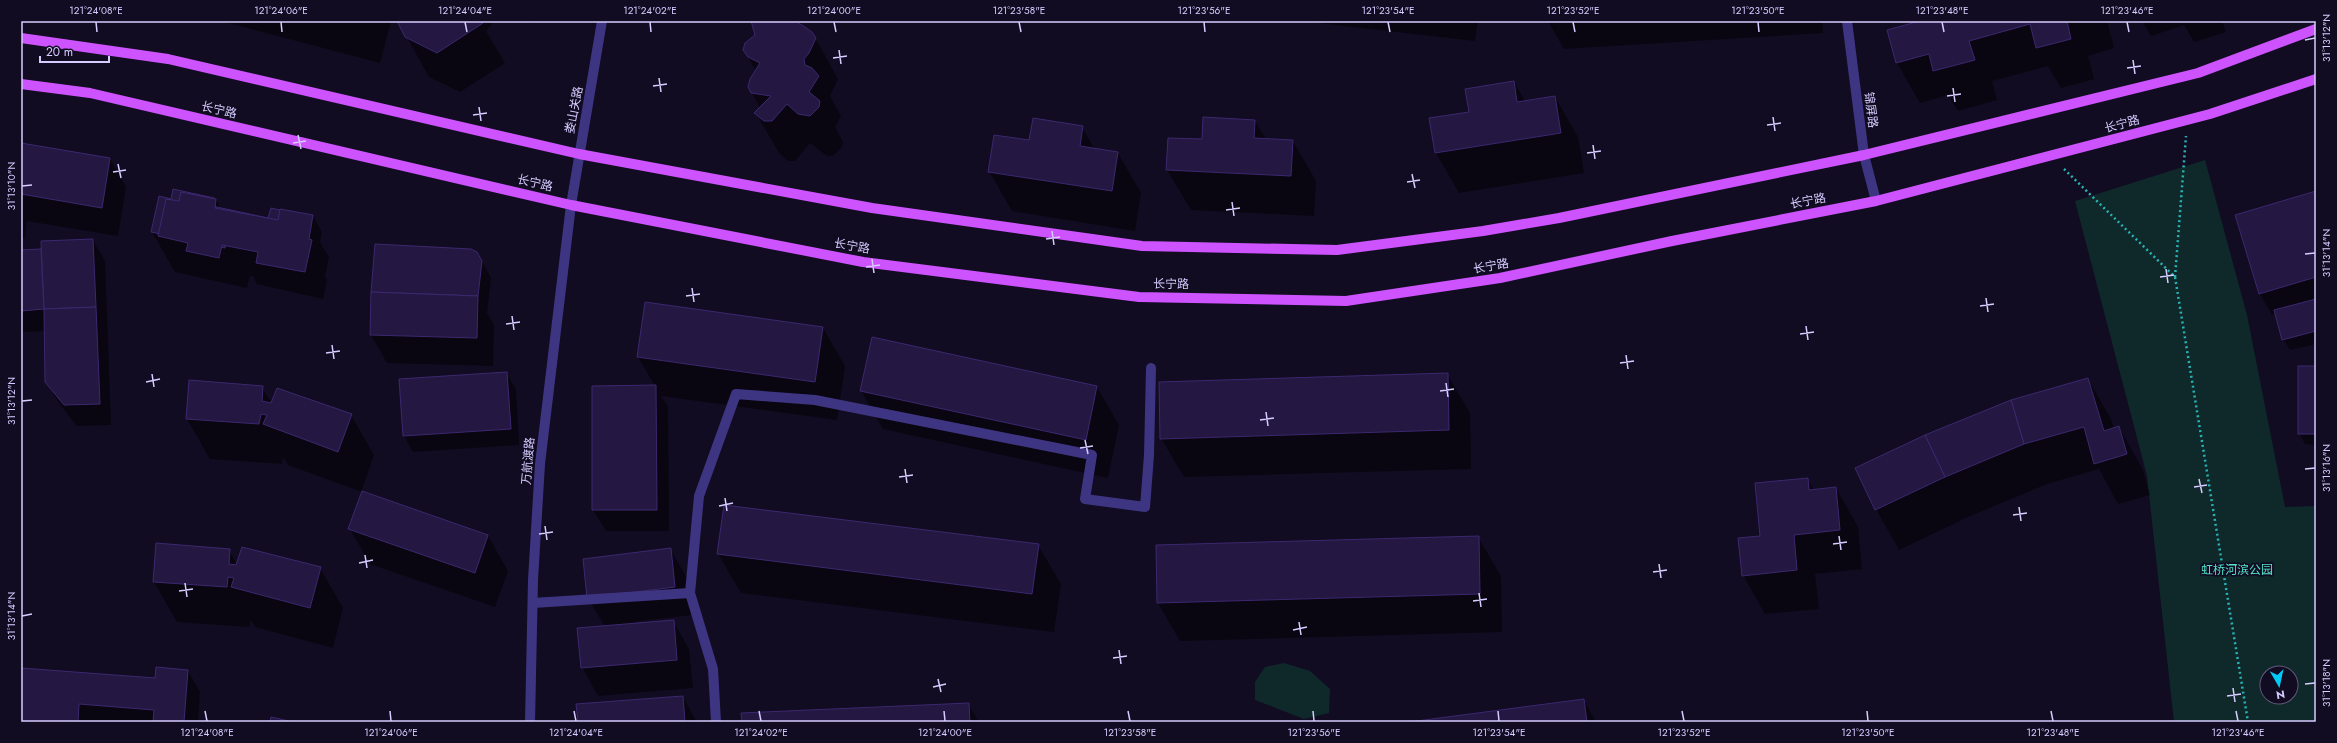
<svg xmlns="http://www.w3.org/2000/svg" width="2337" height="743" viewBox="0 0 2337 743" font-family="Jost,'Noto Sans SC',sans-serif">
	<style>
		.green { fill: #0f292b; fill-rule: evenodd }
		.shadow { fill: #0007 }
		.building { fill: #241742; stroke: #3c286f }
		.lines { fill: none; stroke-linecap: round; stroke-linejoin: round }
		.path { stroke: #29b3b6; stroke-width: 2.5; stroke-dasharray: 2 3; stroke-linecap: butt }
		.minor { stroke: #3e3582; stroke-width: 10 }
		.tertiary { stroke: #3e3582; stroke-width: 10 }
		.primary { stroke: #cd53ff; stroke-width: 10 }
		.ticks { fill: none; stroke: #d6ccff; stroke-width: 1.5 }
		.labels { text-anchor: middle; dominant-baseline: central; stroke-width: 3.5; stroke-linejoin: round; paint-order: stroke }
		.street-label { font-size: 12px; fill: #d6ccff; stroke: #110c21 }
		.park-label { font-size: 12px; fill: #53e3cb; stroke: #110c21 }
		.neatline { fill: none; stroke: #d6ccff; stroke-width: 1.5 }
		.ticks-label { font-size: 10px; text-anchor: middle; fill: #d6ccff }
	</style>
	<rect width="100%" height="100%" fill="#110c21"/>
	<g class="green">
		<path d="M 2205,160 L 2247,315 L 2285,507 L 2316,506 L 2316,722 L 2174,722 L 2147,476 L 2075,201 ZM 2267,673 L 2291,673 L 2291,697 L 2267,697 Z"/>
		<path d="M 1284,663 L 1310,671 L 1330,689 L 1329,713 L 1304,719 L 1255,700 L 1255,682 L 1265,667 Z"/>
	</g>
	<g class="shadow">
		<path d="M 221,21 L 391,21 L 380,63 Z"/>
		<path d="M 398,21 L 494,21 L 486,31 L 505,63 L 460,92 L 429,77 Z"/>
		<path d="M 528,21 L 540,21 L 534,23 Z"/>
		<path d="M 752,21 L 800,21 L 804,28 L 812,32 L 838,79 L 830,96 L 841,116 L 835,127 L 843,142 L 842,147 L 833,156 L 827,156 L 810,143 L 795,161 L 788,161 L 779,153 L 756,113 L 760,108 L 752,93 L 756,71 L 744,50 L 756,36 Z"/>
		<path d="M 1301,21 L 1478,21 L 1475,41 Z"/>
		<path d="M 1548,21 L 1822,21 L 1823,33 L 1564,49 Z"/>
		<path d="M 1924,21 L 2107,21 L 2114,48 L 2088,56 L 2094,79 L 2061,88 L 2048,66 L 1992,81 L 1997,100 L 1958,111 L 1948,95 L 1920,103 L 1897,63 L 1889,31 Z"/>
		<path d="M 2142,21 L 2222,21 L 2226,32 L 2194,42 L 2184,25 L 2151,36 Z"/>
		<path d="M 1514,82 L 1525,101 L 1555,97 L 1578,137 L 1584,173 L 1459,193 L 1436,153 L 1430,119 L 1470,113 Z"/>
		<path d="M 1255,121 L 1266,139 L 1293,141 L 1316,181 L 1314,216 L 1191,210 L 1167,170 L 1169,139 L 1203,140 Z"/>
		<path d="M 1082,127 L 1095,150 L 1118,153 L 1141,193 L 1135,231 L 1012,211 L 989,171 L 1030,141 Z"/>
		<path d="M 21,144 L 110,159 L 126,187 L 118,236 L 27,221 L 25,238 L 21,238 Z"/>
		<path d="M 2316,192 L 2316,344 L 2290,350 L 2283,339 L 2276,313 L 2272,315 L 2260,294 Z"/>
		<path d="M 172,200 L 216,200 L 221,209 L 269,219 L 313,216 L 322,232 L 320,242 L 329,257 L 325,276 L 327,281 L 323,299 L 257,284 L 253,276 L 250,276 L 247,288 L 175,272 L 152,232 Z"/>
		<path d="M 93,240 L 105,261 L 111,425 L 77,426 L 59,403 L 46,382 L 45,331 L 21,332 L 21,251 L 42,250 Z"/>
		<path d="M 477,252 L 491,278 L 487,313 L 494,325 L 493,366 L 387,363 L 371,335 Z"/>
		<path d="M 823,328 L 845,366 L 837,420 L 661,396 L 668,407 L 669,531 L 606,531 L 593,510 L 593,387 L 655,386 L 638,357 Z"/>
		<path d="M 2316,367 L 2316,445 L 2305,444 L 2299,433 Z"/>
		<path d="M 506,373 L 516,389 L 519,445 L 413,452 L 404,436 Z"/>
		<path d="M 1447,374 L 1470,413 L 1471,469 L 1184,477 L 1161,438 Z"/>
		<path d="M 2088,379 L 2111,419 L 2114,429 L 2119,427 L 2142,468 L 2150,495 L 2118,504 L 2099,469 L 2047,484 L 1968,517 L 1899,550 L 1876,509 Z"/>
		<path d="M 262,387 L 272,404 L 351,415 L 374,455 L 361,492 L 488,536 L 508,571 L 495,607 L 370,564 L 350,529 L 362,492 L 288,465 L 283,457 L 282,464 L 210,459 L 187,419 Z"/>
		<path d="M 1097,387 L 1119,425 L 1108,478 L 883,429 L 861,391 Z"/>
		<path d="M 1807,479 L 1814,490 L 1836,488 L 1858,527 L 1862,569 L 1815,574 L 1819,609 L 1765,614 L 1743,575 L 1761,537 Z"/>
		<path d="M 1478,537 L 1501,576 L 1502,632 L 1180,641 L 1158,603 Z"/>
		<path d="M 1038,545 L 1061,584 L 1054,632 L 741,593 L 718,554 Z"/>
		<path d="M 670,549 L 687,578 L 691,615 L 634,622 L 634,624 L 673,621 L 689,649 L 693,688 L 598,696 L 582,667 L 605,627 L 588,598 Z"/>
		<path d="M 229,550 L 237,565 L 320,568 L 343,608 L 333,648 L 255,627 L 251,620 L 249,627 L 177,622 L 154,582 Z"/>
		<path d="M 21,669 L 156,679 L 188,671 L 200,692 L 198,722 L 21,722 Z"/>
		<path d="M 683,697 L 697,722 L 579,722 Z"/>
		<path d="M 1584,700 L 1596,722 L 1417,722 Z"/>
		<path d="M 968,704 L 979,722 L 743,722 Z"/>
	</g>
	<g class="building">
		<path d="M 397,21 L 481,21 L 483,23 L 437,53 L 405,37 Z"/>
		<path d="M 751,21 L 796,21 L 812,32 L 816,38 L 809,53 L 804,59 L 805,65 L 812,68 L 819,76 L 809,92 L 820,101 L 819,107 L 810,116 L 798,114 L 787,104 L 772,121 L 764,121 L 754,113 L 771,96 L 751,93 L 748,87 L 750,79 L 760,63 L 748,57 L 743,50 L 745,43 L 755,35 Z"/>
		<path d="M 1920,21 L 2067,21 L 2071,39 L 2036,48 L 2030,24 L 1969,41 L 1975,60 L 1933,71 L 1929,54 L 1896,63 L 1887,30 Z"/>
		<path d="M 1514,81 L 1517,102 L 1555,96 L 1561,133 L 1435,153 L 1429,118 L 1469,112 L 1465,89 Z"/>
		<path d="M 1203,117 L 1255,120 L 1254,138 L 1293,140 L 1291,176 L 1166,170 L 1168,138 L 1202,139 Z"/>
		<path d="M 1033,118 L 1083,126 L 1080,146 L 1118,152 L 1112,191 L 988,172 L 994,135 L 1029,140 Z"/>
		<path d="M 21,143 L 110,158 L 102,208 L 21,194 Z"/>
		<path d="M 173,189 L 214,198 L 212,206 L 268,218 L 271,208 L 306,216 L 301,239 L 305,240 L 300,259 L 233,244 L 234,238 L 227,236 L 225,248 L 151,232 L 159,196 L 171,199 Z"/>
		<path d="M 2316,191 L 2316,277 L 2259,294 L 2235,215 Z"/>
		<path d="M 181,192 L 216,199 L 215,208 L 278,220 L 280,209 L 313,215 L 309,239 L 312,240 L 305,272 L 256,263 L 258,252 L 222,245 L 219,258 L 186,251 L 188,243 L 158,236 L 166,199 L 179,201 Z"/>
		<path d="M 93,239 L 96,307 L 44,309 L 41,241 Z"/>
		<path d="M 375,244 L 471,249 L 477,252 L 482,261 L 478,296 L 371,292 Z"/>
		<path d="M 41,249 L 44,309 L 21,311 L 21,250 Z"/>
		<path d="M 371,292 L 478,296 L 477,338 L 370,335 Z"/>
		<path d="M 2316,299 L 2316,331 L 2282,340 L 2274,310 Z"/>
		<path d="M 645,302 L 823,327 L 815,382 L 637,357 Z"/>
		<path d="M 96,307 L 100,404 L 64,405 L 45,382 L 44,309 Z"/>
		<path d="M 872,337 L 1097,386 L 1086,440 L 860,391 Z"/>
		<rect x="2298" y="366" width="18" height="68"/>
		<path d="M 507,372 L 511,429 L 403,436 L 399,379 Z"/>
		<path d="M 1448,373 L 1449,430 L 1160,439 L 1159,382 Z"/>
		<path d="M 2088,378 L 2104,431 L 2119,426 L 2127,454 L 2094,464 L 2084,427 L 2024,444 L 2011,400 Z"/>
		<path d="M 189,380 L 263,386 L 262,401 L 271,403 L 277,388 L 352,414 L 338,452 L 263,424 L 267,415 L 261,414 L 259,424 L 186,419 Z"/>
		<path d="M 656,385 L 657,510 L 592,510 L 592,386 Z"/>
		<path d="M 2011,400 L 2024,444 L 1945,477 L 1925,435 Z"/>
		<path d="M 1925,435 L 1945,477 L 1875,510 L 1855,468 Z"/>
		<path d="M 1808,478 L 1809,490 L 1836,487 L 1840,530 L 1794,535 L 1797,570 L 1742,576 L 1738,538 L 1760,536 L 1755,483 Z"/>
		<path d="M 362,491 L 488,535 L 475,573 L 348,529 Z"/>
		<path d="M 724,505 L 1039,544 L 1032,594 L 717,554 Z"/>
		<path d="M 1479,536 L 1480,594 L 1157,603 L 1156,545 Z"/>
		<path d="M 156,543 L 230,549 L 229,564 L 236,565 L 242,547 L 321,567 L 310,608 L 231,587 L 234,578 L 228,577 L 227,587 L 153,582 Z"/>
		<path d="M 671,548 L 675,587 L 587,598 L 583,559 Z"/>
		<path d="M 674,620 L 677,660 L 581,668 L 577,628 Z"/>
		<path d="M 156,667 L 188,670 L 184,722 L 153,722 L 154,710 L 79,704 L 78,722 L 21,722 L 21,668 L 155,678 Z"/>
		<path d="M 683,696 L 685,722 L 578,722 L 576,704 Z"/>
		<path d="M 1584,699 L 1587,722 L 1409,722 Z"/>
		<path d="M 969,703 L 970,722 L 742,722 L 741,713 Z"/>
		<path d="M 271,717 L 293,722 L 270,722 Z"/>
	</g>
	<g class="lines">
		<g class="path">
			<path d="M 2064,169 L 2175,277 L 2248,722"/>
			<path d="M 2175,277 L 2186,136"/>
		</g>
		<g class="minor">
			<path d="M 533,603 L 690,593"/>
			<path d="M 716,722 L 713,669 L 690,593 L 699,496 L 736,394 L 815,400 L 1092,455 L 1085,499 L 1145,507 L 1149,455 L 1151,368"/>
		</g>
		<g class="tertiary">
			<path d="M 1847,21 L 1864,155 L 1876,201"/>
			<path d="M 530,722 L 533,580 L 540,464 L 571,205 L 602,21"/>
		</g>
		<g class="primary">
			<path d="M 21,38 L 168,59 L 579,154 L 872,208 L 1142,246 L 1337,250 L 1483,231 L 1559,218 L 1864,155 L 2198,73 L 2316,29"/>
			<path d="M 21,84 L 90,93 L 571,205 L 863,262 L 1139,297 L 1346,301 L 1500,278 L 1672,241 L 1876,201 L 2210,114 L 2316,79"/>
		</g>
	</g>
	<path class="ticks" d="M 96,22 L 97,32M 281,22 L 282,32M 465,22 L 467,32M 650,22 L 651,32M 834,22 L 836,32M 1019,22 L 1021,32M 1204,22 L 1205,32M 1388,22 L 1390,32M 1573,22 L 1575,32M 1758,22 L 1759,32M 1942,22 L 1944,32M 2127,22 L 2129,32M 2305,40 L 2315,38M 839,50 L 841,64M 833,58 L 847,56M 2133,60 L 2135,74M 2127,68 L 2141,66M 659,78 L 661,92M 653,86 L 667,84M 1953,88 L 1955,102M 1947,96 L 1961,94M 479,107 L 481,121M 473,115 L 487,113M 1773,117 L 1775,131M 1767,125 L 1781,123M 298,135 L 301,149M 293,143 L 306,141M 1593,145 L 1595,159M 1587,153 L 1601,151M 118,164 L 121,178M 113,172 L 126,170M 1412,174 L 1415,188M 1407,182 L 1420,180M 22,186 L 32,185M 1232,202 L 1234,216M 1226,210 L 1240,208M 1052,231 L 1054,245M 1046,239 L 1060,237M 2305,254 L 2315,253M 872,259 L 874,273M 866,267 L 880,265M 2166,269 L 2168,283M 2160,277 L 2174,275M 692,288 L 694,302M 686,296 L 700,294M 1986,298 L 1988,312M 1980,306 L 1994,304M 512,316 L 514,330M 506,324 L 520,322M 1806,326 L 1808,340M 1800,334 L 1814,332M 332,345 L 334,359M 326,353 L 340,351M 1626,355 L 1628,369M 1620,363 L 1634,361M 152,374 L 154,387M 146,382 L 160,379M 1446,383 L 1448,397M 1440,391 L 1454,389M 22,401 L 32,400M 1266,412 L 1268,426M 1260,420 L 1274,418M 1085,440 L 1088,454M 1080,448 L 1093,446M 905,469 L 907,483M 2305,469 L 2315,468M 899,477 L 913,475M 2199,479 L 2202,493M 2194,487 L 2207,485M 725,498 L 727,511M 719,506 L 733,503M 2019,507 L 2021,521M 2013,515 L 2027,513M 545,526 L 547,540M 539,534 L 553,532M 1839,536 L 1841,550M 1833,544 L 1847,542M 365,555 L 367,568M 359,563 L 373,560M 1659,564 L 1661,578M 1653,572 L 1667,570M 185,583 L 187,597M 179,591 L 193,589M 1479,593 L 1481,607M 1473,601 L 1487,599M 22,616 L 32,614M 1299,622 L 1301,635M 1293,630 L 1307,627M 1119,650 L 1121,664M 1113,658 L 1127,656M 938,679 L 941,692M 2305,684 L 2315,683M 933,687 L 946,684M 2233,688 L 2235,702M 2227,696 L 2241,694M 205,711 L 207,721M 390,711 L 391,721M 574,711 L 576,721M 759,711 L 761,721M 944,711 L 945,721M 1128,711 L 1130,721M 1313,711 L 1314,721M 1498,711 L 1499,721M 1682,711 L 1684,721M 1867,711 L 1868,721M 2051,711 L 2053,721M 2236,711 L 2238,721"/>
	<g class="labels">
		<g class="street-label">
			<text transform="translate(219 110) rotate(13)">长宁路</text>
			<text transform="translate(574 110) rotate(-79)">娄山关路</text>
			<text transform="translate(1871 110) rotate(83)">锦屏路</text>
			<text transform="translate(2122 124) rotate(-15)">长宁路</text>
			<text transform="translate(535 183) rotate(13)">长宁路</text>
			<text transform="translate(1808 201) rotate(-11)">长宁路</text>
			<text transform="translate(852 246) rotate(10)">长宁路</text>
			<text transform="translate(1491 266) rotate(-10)">长宁路</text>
			<text transform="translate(1171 284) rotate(1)">长宁路</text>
			<text transform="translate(528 461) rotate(-85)">万航渡路</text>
		</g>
		<g class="park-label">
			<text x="2237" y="570">虹桥河滨公园</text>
		</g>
	</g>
	<rect width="2337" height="743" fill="none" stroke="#110c21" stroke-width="44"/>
	<g transform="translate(2279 685) rotate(171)"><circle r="19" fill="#110c21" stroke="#60597a"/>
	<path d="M0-3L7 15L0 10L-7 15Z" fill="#00caf7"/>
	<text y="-6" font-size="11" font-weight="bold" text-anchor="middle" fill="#d6ccff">N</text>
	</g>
	<path d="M40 56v6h69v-6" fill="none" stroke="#d6ccff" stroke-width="2"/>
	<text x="46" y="56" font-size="12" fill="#d6ccff" stroke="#110c21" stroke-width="3" paint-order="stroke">20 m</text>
	<rect x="22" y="22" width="2293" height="699" class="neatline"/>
	<g class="ticks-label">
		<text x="96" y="14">121°24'08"E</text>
		<text x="281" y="14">121°24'06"E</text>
		<text x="465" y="14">121°24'04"E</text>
		<text x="650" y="14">121°24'02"E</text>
		<text x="834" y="14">121°24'00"E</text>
		<text x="1019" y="14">121°23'58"E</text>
		<text x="1204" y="14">121°23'56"E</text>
		<text x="1388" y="14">121°23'54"E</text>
		<text x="1573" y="14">121°23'52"E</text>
		<text x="1758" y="14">121°23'50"E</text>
		<text x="1942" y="14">121°23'48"E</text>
		<text x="2127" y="14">121°23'46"E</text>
		<text transform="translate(2326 38) rotate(-90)" y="4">31°13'12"N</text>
		<text transform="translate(11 186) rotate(-90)" y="4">31°13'10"N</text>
		<text transform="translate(2326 253) rotate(-90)" y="4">31°13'14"N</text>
		<text transform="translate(11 401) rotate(-90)" y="4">31°13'12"N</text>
		<text transform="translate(2326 468) rotate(-90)" y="4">31°13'16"N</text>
		<text transform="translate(11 616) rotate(-90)" y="4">31°13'14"N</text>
		<text transform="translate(2326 683) rotate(-90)" y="4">31°13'18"N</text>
		<text x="207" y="736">121°24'08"E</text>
		<text x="391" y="736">121°24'06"E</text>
		<text x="576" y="736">121°24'04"E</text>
		<text x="761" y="736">121°24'02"E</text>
		<text x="945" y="736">121°24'00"E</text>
		<text x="1130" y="736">121°23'58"E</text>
		<text x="1314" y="736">121°23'56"E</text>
		<text x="1499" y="736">121°23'54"E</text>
		<text x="1684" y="736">121°23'52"E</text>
		<text x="1868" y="736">121°23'50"E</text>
		<text x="2053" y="736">121°23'48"E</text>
		<text x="2238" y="736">121°23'46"E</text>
	</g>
</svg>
